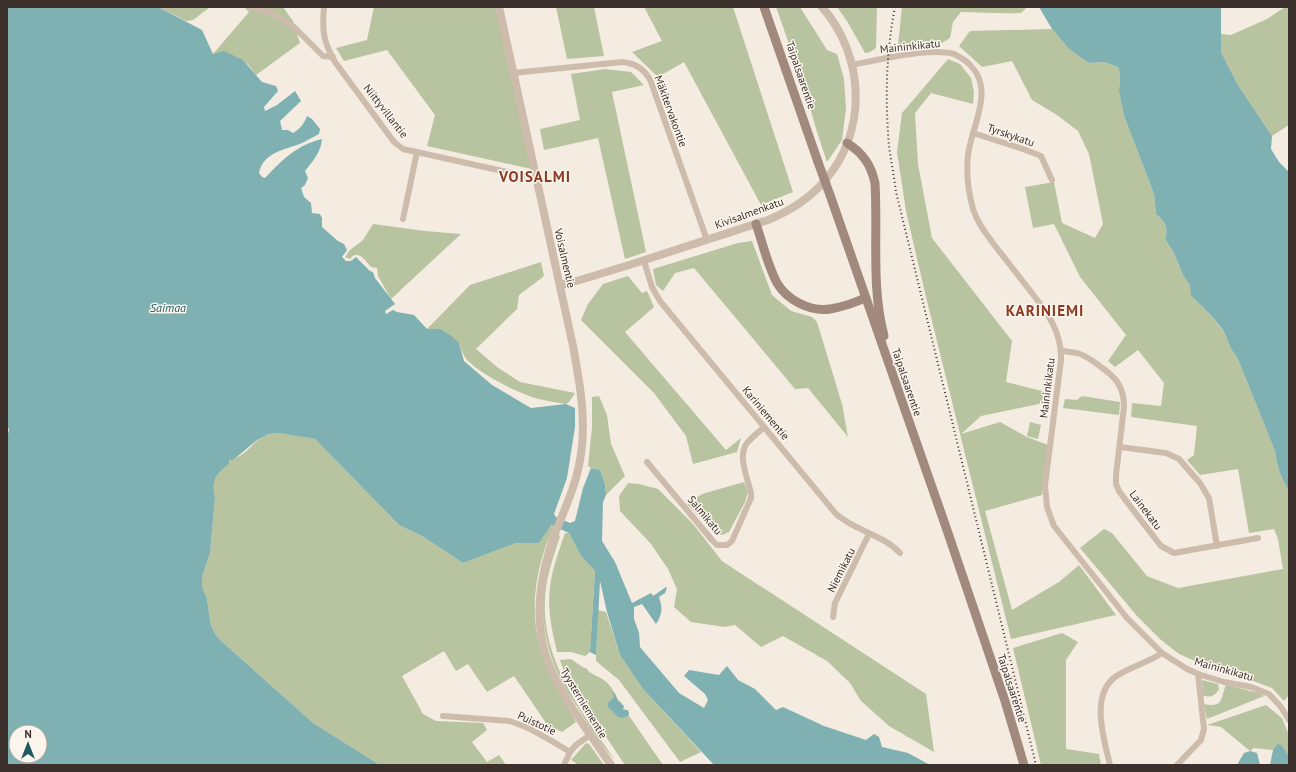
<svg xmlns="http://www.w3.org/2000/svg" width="1296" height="772" viewBox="0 0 1296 772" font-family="'PT Sans',sans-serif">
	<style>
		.green { fill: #b8c4a0 }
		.water { fill: #7fb0b2; fill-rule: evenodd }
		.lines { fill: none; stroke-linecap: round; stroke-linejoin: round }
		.minor { stroke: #cdbbac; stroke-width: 6 }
		.tertiary { stroke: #cdbbac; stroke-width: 8 }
		.secondary { stroke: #a18a7d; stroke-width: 9 }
		.rail { stroke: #3b302b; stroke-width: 2; stroke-dasharray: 1 3; stroke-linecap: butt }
		.secondary-bridge { stroke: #a18a7d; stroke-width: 9 }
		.labels { text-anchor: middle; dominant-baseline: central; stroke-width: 3; stroke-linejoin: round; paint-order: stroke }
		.street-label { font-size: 11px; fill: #3b302b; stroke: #fbf5ee }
		.water-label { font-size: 12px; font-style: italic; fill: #1f5a5e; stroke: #fbf5ee }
		.district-label { font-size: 15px; font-weight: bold; letter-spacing: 1px; fill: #8c3b22; stroke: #fbf5ee }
	</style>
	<rect width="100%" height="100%" fill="#f4ebe1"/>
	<g class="green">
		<path d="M 158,7 L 210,7 L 193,20 L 186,21 Z"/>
		<path d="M 244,7 L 283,7 L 293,21 L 300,43 L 256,75 C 243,55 234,56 213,54 L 249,12 Z"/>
		<path d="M 374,7 L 496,7 L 532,169 L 427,146 L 435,115 L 387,50 L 344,61 L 336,48 L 367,40 Z"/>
		<path d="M 556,7 L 594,7 L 604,56 L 567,59 Z"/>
		<path d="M 644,7 L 733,7 L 793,192 L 761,205 L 684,62 L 658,77 L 632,52 L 662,41 Z"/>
		<path d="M 776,7 L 800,7 L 827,50 L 837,54 L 844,79 L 846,109 L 842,140 L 827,162 L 817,132 L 803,83 Z"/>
		<path d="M 837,7 L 877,7 L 876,48 L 870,52 L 865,53 L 847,21 Z"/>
		<path d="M 902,7 L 1027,7 L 1021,13 C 1001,14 982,12 961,12 L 953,22 L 950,38 L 940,44 L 898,45 Z"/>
		<path d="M 1285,7 L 1289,7 L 1289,125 L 1272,136 L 1238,85 L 1221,52 L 1221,34 L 1231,35 L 1267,19 Z"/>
		<path d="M 1052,29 L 1069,49 L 1089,63 L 1104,62 L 1118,67 L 1120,75 L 1119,92 L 1124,116 L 1154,194 L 1156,214 C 1165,222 1169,227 1165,239 L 1174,253 L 1183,275 L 1191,285 L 1191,296 C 1199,303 1220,325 1225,334 C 1231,344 1229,347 1237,357 L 1275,451 C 1277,466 1281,478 1289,491 L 1289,695 L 1284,701 L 1272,688 L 1248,679 L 1224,674 L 1179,654 L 1160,639 L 1137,616 L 1080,548 L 1104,529 L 1112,533 L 1147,576 L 1178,588 L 1283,569 L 1278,539 L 1274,529 L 1249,533 L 1238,469 L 1200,475 L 1187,460 L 1194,455 L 1197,426 L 1131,417 L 1132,403 L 1161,406 L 1164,383 L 1138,350 L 1115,367 L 1108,361 L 1126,335 L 1080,277 L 1054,224 L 1033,228 L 1025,187 L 1054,182 L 1062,223 L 1095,238 L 1103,224 L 1089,154 L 1078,131 L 1057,115 L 1032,100 L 1012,61 L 982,67 L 959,46 L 970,31 Z"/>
		<path d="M 948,59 L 960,64 L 971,78 L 974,92 L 973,104 L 931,93 L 915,113 L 918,164 L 932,238 L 1012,341 L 1006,382 L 1050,393 L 1039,404 L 981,416 L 961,434 L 1000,422 L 1027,437 L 1048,445 L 1042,495 L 985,511 L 1012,610 L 1059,582 L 1079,565 L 1116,615 L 1011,639 L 926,297 L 906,211 L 897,152 L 902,113 Z"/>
		<path d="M 605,69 L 631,72 L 644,85 L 612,92 L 646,252 L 625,259 L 598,138 L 544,150 L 540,129 L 580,120 L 571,74 Z"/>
		<path d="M 373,224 L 425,231 L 461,234 L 391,299 L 378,276 L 377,268 L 371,267 C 366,261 357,248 350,259 L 345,257 L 350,250 L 363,240 Z"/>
		<path d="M 752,241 L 772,295 L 791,311 L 812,317 L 817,322 L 842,404 L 848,437 L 808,388 L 795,389 L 694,268 L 675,273 L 663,291 L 656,285 L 653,269 L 738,243 Z"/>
		<path d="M 541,262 L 544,276 L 519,295 L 517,309 L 476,349 L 497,367 L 520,382 L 575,393 L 569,402 L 566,404 C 554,402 540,400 529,396 C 510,389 481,374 467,360 C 463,355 461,349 459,343 L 427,329 L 470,285 Z"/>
		<path d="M 628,276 L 642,293 L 647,291 L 654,307 L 625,332 L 726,450 L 741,438 L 737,452 L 693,464 L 686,436 L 654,393 L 581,320 L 588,304 L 603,284 Z"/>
		<path d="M 599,396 L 607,415 L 611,444 L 625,476 L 606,495 L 605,484 L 600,470 L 591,468 L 588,466 L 592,428 L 592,397 Z"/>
		<path d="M 1082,396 L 1120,402 L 1119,415 L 1063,408 L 1065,399 L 1077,400 Z"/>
		<path d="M 1030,422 L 1041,425 L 1038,439 L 1027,436 Z"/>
		<path d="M 278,433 L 315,439 L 399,525 L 422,536 L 463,563 L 516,543 L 539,543 L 550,525 L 554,527 C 536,564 529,608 540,648 C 547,674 564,699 576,722 L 562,732 L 548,726 L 514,676 L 487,692 L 468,664 L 456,671 L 444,651 L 402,676 L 423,714 L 436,721 L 483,723 L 487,730 L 472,742 L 487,762 L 499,755 L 506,765 L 380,765 L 313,723 L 217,637 L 211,626 L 207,599 L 202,587 L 202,577 L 210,553 L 215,498 C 211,480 216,474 229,464 L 229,459 C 232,458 235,458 238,457 C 254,448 256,434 278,433 Z"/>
		<path d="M 744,482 L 748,492 L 745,502 L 729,532 L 722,535 L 715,533 L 687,504 L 702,494 Z"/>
		<path d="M 628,483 L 639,484 L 658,489 L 693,524 L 722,561 L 926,694 L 934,752 L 889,726 L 861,701 L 850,683 L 827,661 L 783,636 L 761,647 L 735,625 L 725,627 L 691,622 L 674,607 L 677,589 L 668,569 L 651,544 L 620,511 L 619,496 Z"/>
		<path d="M 565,533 L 569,533 L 581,556 L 595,571 L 590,652 L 585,656 L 571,652 L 557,652 C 552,631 547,609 550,587 C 552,569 559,551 565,533 Z"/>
		<path d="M 558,535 L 560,536 C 554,556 546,576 545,598 C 541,660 581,711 615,760 C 600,744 589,726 578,708 C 572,699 566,691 562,682 C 545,649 539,612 546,576 C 549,562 554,548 558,535 Z"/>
		<path d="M 598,610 L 606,612 L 620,655 L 643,689 L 701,752 L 680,762 L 619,680 L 596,661 L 596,655 Z"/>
		<path d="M 1062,633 L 1078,642 L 1066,660 L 1066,749 L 1099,754 L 1101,765 L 1041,765 L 1013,648 Z"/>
		<path d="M 571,659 L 584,668 L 586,668 C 590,675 599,676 605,681 C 610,684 616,695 618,700 L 621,702 L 625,710 L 663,765 L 625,765 L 566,677 L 560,660 Z"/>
		<path d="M 1202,680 L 1218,684 L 1219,689 C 1216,695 1210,699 1203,695 Z"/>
		<path d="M 1226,685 L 1259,693 L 1264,696 L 1207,719 L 1204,704 C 1224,708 1220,699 1226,685 Z"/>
		<path d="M 1266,705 L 1282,718 L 1289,735 L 1289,765 L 1288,764 L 1289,756 L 1277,744 L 1273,750 L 1254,748 L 1250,751 L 1221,727 L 1207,725 Z"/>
		<path d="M 586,743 L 589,744 L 604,765 L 579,765 L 571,760 Z"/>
	</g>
	<g class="water">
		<path d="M 7,7 L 158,7 L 202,30 L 213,54 L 224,51 L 243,60 L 262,82 L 276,86 L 278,91 L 264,107 L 265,111 L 277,105 L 295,91 L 301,101 L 280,121 L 282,130 L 288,130 L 293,133 C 300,129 304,124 307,116 L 312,119 L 320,129 L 319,134 C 313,137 308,140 302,143 C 285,150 263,152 259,173 L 262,177 L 265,178 C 282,160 297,145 322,139 C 321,152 313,161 305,171 L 308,178 L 305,185 L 301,188 L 304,197 L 311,203 L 312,213 L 320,214 L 322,218 L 322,227 L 338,241 L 344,244 L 347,250 L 342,257 L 346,261 L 351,261 L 356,257 L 370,271 L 373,272 L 375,278 L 395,304 L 385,311 L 386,314 L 393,310 L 397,312 L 414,315 L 427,329 L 440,329 L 450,335 L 459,343 L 464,361 L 492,385 L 531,408 L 566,404 L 575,408 L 575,427 L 567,478 L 554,514 L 556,517 L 570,523 L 575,521 L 583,488 L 591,468 L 600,470 L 605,484 L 606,495 L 603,502 L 602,541 L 615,562 L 632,603 L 651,593 L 653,596 L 666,587 L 667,588 L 665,593 L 659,597 C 663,608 662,615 656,624 L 642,604 L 634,607 L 634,619 L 639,633 L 640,647 L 679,693 L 704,708 L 708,700 L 705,694 L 684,676 L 689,670 L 719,675 L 727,666 L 738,680 L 755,689 L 776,710 L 783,707 L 824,726 L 866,740 L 874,734 L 879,737 L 882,747 L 908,753 L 930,765 L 714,765 L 643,689 L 620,655 L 607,612 L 600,581 L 596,655 L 590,652 L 595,571 L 581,556 L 569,533 L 551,525 L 539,543 L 516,543 L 463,563 L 422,536 L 399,525 L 315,439 L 278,433 L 269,434 L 257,440 L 238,456 L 232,460 L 229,459 L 229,464 C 216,474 211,480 215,498 L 210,553 L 202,577 L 202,587 L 207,599 L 211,626 L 217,637 L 313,723 L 380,765 L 7,765 L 7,439 L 9,429 L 7,427 ZM 16,732 L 40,732 L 40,756 L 16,756 Z"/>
		<path d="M 1039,7 L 1221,7 L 1221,52 L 1238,85 L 1272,136 L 1271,149 L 1279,162 L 1289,172 L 1289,491 C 1281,478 1277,466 1275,451 L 1237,357 C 1229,347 1230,344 1225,334 C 1221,325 1199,303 1191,296 L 1190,285 L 1183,275 L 1174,253 L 1165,239 C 1169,227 1165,222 1156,214 L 1154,194 L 1124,116 L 1119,92 L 1120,75 L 1118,67 L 1104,62 L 1089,63 L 1069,49 L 1052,29 Z"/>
		<path d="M 612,692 L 615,694 L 618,701 L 624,706 L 622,710 L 628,710 L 629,713 L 628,716 L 621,718 L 618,717 L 608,707 L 608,703 L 614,697 Z"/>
		<path d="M 1277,744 L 1281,745 L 1289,756 L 1289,765 L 1270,765 L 1273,750 Z"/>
		<path d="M 1250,751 L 1257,753 L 1260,765 L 1237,765 L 1244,753 Z"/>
	</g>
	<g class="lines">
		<g class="minor">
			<path d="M 252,7 L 271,13 L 294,27 L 323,56 L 333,57"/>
			<path d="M 324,7 C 322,31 323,41 335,62 L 394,142 L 403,149 L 525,176 L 535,176"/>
			<path d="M 852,65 C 877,60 930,47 954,54 C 960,57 967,61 971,66 C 995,90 971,128 968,155 C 966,174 968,191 973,209 C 978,224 987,235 996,247 C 1007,261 1017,274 1028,288 C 1045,310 1062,330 1061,360 L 1045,485 L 1047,507 L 1054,526 L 1127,618 L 1162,653 L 1187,669 L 1198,674 L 1224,682 L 1251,687 L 1269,694 L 1281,707 L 1289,720"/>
			<path d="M 513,73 L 622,62 C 636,63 645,69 651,82 L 707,240"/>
			<path d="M 973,133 L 1023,149 L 1041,156 L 1052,180"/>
			<path d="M 403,219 L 417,152"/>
			<path d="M 644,261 L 652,287 L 660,301 L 836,514 C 855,531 882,534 900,553"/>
			<path d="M 1062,351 C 1068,352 1074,352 1080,354 C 1086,356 1091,360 1097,364 C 1114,376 1124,384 1124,407 L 1116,475 L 1116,484 L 1119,491 L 1130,506 L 1161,546 L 1174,553 L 1258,538"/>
			<path d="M 1120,447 L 1166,453 L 1179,459 L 1200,483 L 1209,498 L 1217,546"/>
			<path d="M 647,462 L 712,540 L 717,545 L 727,545 L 732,541 L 751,498 L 751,493 C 748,479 737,456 747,443 C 752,437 759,432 764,427"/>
			<path d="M 833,617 L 835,603 L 869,534"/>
			<path d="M 443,716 L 509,721 C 532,728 550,740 570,752 L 576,745 L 590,735"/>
			<path d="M 564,765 L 570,752"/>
			<path d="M 1110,765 C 1104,739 1090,696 1115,677 C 1129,667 1147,663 1162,653"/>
			<path d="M 1177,765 L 1201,740 L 1204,729 L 1198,674"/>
		</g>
		<g class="tertiary">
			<path d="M 499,7 L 573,346 C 580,384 587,421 580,460 C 576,485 565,508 556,531 C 541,571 533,615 546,656 C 558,693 589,732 611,765"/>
			<path d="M 560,285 L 570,283 L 626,266 L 768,220 C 790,211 811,198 827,178 C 868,128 864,55 822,7"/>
		</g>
		<g class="secondary">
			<path d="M 764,7 L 818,162"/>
			<path d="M 847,143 C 863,153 871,165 875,183 C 878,234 871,287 884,336"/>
			<path d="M 830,195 L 948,533 L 1005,701 L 1024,765"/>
			<path d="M 756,224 C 763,244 767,264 777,283 C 787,300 810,312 830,309 C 842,307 854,303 865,298"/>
		</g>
		<path class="rail" d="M 895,7 C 886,52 885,100 889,146 C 891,161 894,176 896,192 L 1036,765"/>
		<path class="secondary-bridge" d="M 818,162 L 830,195"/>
	</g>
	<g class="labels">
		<g class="street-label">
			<text transform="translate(910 46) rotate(-6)">Maininkikatu</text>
			<text transform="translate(801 75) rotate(71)">Taipalsaarentie</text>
			<text transform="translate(386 111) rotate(52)">Niittyvillantie</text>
			<text transform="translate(671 111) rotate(70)">Mäkitervakontie</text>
			<text transform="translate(1011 135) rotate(19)">Tyrskykatu</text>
			<text transform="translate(749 213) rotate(-20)">Kivisalmenkatu</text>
			<text transform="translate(565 258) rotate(77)">Voisalmentie</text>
			<text transform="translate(907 382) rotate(71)">Taipalsaarentie</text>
			<text transform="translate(1047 388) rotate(-83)">Maininkikatu</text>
			<text transform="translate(766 413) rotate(50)">Kariniementie</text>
			<text transform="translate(1146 510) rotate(53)">Lainekatu</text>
			<text transform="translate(705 515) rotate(50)">Salmikatu</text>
			<text transform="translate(841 570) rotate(-63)">Niemikatu</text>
			<text transform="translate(1224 669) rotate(16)">Maininkikatu</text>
			<text transform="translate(1012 688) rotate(72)">Taipalsaarentie</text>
			<text transform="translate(584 703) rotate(59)">Tyysterniementie</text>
			<text transform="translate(537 723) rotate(25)">Puistotie</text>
		</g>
		<g class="water-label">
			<text x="168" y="307">Saimaa</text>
		</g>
		<g class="district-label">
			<text x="535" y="176">VOISALMI</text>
			<text x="1045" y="310">KARINIEMI</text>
		</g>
	</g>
	<rect width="1296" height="772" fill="none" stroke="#3b302b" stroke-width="16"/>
	<g transform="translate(28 744)"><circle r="19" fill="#fbf5ee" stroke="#aea6a0"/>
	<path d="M0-3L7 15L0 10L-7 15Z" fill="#1f5a5e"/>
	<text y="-6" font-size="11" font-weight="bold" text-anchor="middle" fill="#3b302b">N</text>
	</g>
</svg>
